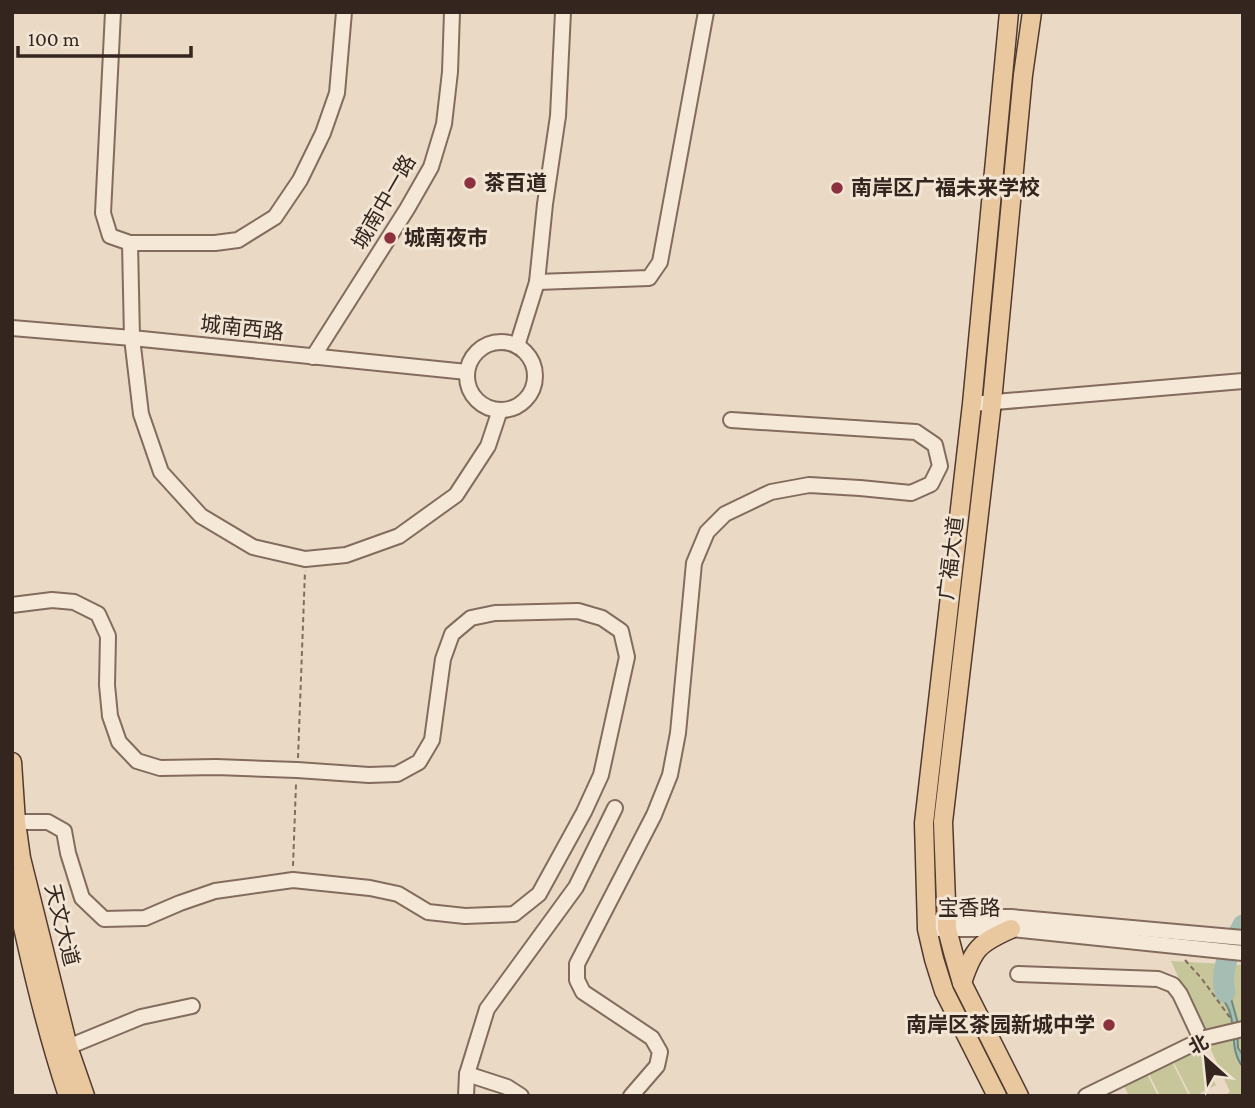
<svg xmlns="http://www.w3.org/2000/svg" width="1255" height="1108" viewBox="0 0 1255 1108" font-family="'Crimson Pro','Noto Sans SC',serif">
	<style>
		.green { fill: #c7c69a }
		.water { fill: #a6bdb3; stroke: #6e8b80; stroke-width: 2 }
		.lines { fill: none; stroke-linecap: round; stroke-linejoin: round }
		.river { stroke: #a6bdb3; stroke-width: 21 }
		.minor-casing { stroke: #836c5d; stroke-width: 18 }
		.major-casing { stroke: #513b31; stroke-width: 21 }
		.path { stroke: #836c5d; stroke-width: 2; stroke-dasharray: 5 3.5; stroke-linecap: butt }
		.minor { stroke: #f5e8d7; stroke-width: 14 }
		.major { stroke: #e9c8a0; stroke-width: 18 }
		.minor-bridge-casing { stroke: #836c5d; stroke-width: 18; stroke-linecap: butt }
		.minor-bridge { stroke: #f5e8d7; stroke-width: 14 }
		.poi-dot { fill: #8c323f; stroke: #f2e5d4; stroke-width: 2.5 }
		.labels { text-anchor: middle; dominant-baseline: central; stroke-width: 6; stroke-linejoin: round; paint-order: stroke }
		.poi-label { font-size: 21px; font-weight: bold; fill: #34261f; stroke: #f2e5d4; text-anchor: start }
		.street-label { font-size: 21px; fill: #34261f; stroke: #f2e5d4 }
	</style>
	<rect width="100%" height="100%" fill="#eadac5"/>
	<g class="green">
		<path d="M 1171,961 L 1243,965 L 1243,1096 L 1223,1096 L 1230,1092 Z"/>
		<path d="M 1196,1047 L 1216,1085 L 1195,1096 L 1191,1096 L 1172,1059 Z"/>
		<path d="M 1171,1060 L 1189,1096 L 1160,1096 L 1148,1072 Z"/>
		<path d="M 1146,1072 L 1158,1096 L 1129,1096 L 1123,1084 Z"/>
	</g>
	<path class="water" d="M 1219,964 L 1233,965 L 1229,970 L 1227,984 L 1237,1020 L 1238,1048 L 1243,1055 L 1243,1067 C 1230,1051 1236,1032 1230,1013 C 1228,1005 1222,1000 1220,992 C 1217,984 1218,973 1219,964 Z"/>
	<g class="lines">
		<path class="river" d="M 1225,992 C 1219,967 1232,947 1243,925"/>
		<g class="minor-casing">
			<g id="minor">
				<path d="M 113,12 L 103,213 L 110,236 L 130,243 L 215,243 L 238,240 L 275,217 L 300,180 L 323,133 L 337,93 L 344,12"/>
				<path d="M 130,243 L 132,338 L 141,414 L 161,472 L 201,516 L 253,547 L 305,559 L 346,555 L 399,536 L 456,495 L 488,446 L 500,410"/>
				<path d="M 537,282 L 649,278 L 660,262 L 706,12"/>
				<path d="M 12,328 L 132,338 L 467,372"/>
				<circle cx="501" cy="376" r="34"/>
				<path d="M 517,346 L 537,282 L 545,204 L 558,116 L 563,12"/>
				<path d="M 313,357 L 407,209 L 431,167 L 444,124 L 450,72 L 452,12"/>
				<path d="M 972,404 L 1243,381"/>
				<path d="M 12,605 L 52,600 L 74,602 L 98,614 L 108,636 L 107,685 L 110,716 L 119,742 L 137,761 L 160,768 L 216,767 L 297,770 L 369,775 L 397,774 L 419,762 L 432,740 L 443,659 L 452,634 L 471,618 L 495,613 L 578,611 L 602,618 L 621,631 L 627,657 L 601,775 L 584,812 L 539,894 L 514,914 L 465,916 L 428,912 L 398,894 L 370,888 L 293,880 L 215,891 L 180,903 L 145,918 L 104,919 L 82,898 L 68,853 L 64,831 L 48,822 L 16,822"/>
				<path d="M 927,929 L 946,917 L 1011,917 L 1243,938"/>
				<path d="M 939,929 L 1011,929 L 1243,953"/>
				<path d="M 1018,974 L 1158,979 L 1173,985 L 1180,994 L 1201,1039"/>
				<path d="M 68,1047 L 141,1017 L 192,1006"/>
				<path d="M 467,1074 L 507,1087 L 521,1096"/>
				<path d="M 466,1096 L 467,1074 L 487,1009 L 576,887 L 615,808"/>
				<path d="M 631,1096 L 657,1066 L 660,1052 L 652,1038 L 583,992 L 577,980 L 577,964 L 654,815 L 670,775 L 678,733 L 694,563 L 707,532 L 725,514 L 771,492 L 809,485 L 860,488 L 911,493 L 931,484 L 940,466 L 935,445 L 916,432 L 731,420"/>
				<path d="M 1086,1096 L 1205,1038"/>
			</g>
		</g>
		<g class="major-casing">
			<g id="major">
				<path d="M 12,762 L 16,822 L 21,858 L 68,1047 L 85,1096"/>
				<path d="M 12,877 C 28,951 44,1024 68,1096"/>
				<path d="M 962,983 C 973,949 979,943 1011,929"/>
				<path d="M 997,1096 L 944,991 L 934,959 L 927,929 L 924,823 L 972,404 L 1009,12"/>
				<path d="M 1019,1096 L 962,983 L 953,952 L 947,929 L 943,822 L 992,402 L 1023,75 L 1032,12"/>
			</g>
		</g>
		<g class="path">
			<path d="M 298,758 L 305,571"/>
			<path d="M 293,866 L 296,784"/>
			<path d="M 1185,960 L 1202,979 L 1231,1019"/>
		</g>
		<use href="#minor" class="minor"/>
		<use href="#major" class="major"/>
		<g class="minor-bridge-casing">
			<path id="minor-bridge" d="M 1205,1038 L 1243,1029"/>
		</g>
		<use href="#minor-bridge" class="minor-bridge"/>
	</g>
	<g class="poi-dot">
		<circle cx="470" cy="183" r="7"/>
		<circle cx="837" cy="188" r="7"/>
		<circle cx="390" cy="238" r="7"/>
		<circle cx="1109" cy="1025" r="7"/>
	</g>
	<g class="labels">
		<g class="poi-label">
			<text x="484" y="183">茶百道</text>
			<text x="851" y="188">南岸区广福未来学校</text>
			<text x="404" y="238">城南夜市</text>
			<text x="1095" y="1025" text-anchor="end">南岸区茶园新城中学</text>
		</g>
		<g class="street-label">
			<text transform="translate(384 202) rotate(-60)">城南中一路</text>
			<text transform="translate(242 328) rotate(6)">城南西路</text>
			<text transform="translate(951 558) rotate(-83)">广福大道</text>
			<text x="969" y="908">宝香路</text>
			<text transform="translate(62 925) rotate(76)">天文大道</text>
		</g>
	</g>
	<rect width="1255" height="1108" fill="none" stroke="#34261f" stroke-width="28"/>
	<g transform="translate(1206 1059) rotate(333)" stroke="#f2e5d4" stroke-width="5" paint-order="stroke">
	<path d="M0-5L12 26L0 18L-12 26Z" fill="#34261f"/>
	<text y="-10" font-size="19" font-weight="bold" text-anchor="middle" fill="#34261f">北</text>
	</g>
	<path d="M18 46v10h173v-10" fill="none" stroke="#34261f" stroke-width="3.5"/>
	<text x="28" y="46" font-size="21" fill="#34261f" stroke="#f2e5d4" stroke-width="5" paint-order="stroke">100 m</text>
</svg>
